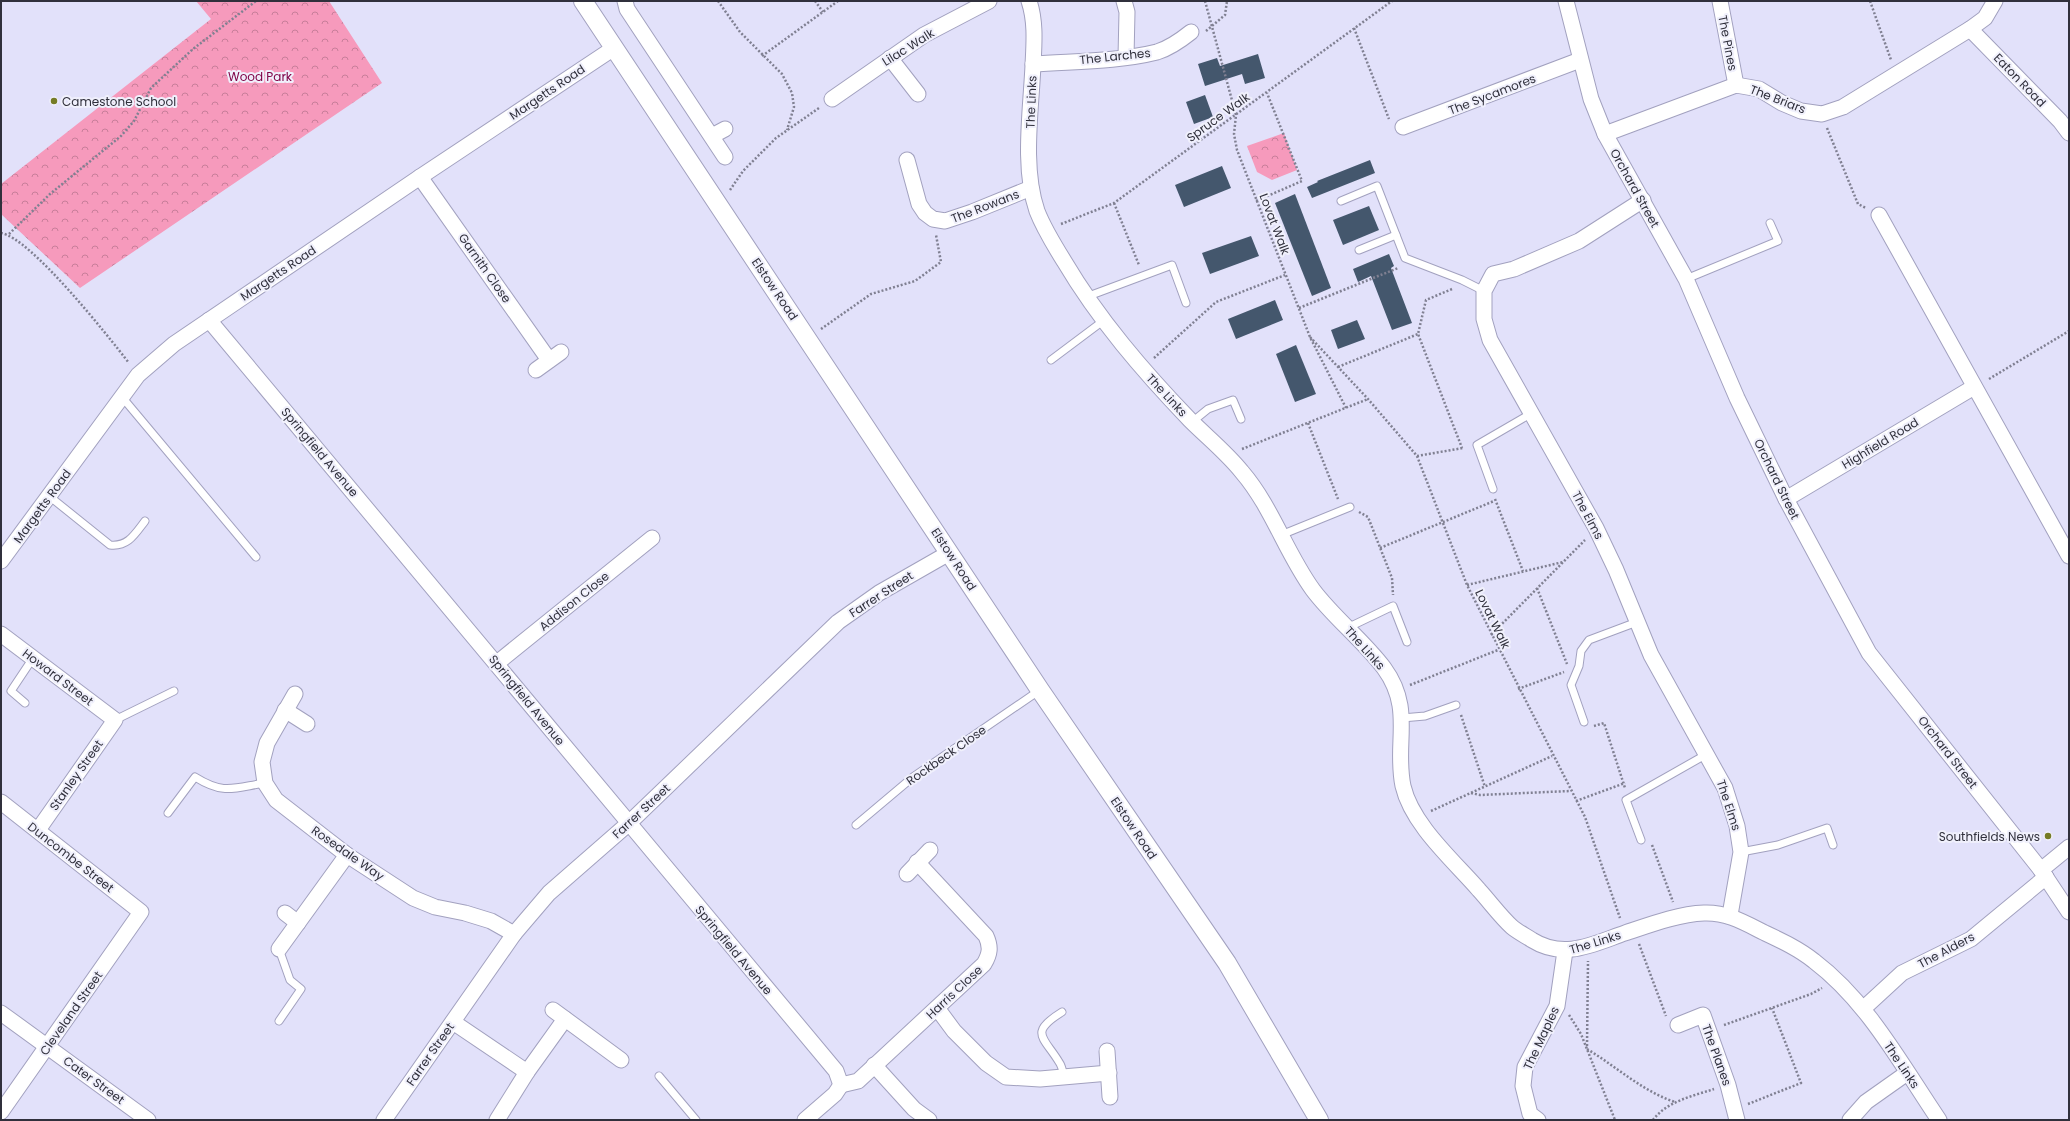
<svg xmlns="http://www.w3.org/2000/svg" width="2070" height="1121" viewBox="0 0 2070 1121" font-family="Poppins,sans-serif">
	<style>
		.forest { fill: url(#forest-crowns) }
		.building { fill: #44576d }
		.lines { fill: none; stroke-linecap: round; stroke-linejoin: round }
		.service-casing { stroke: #a2a1bf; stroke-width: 9 }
		.minor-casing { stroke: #a2a1bf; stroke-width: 17 }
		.tertiary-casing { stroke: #a2a1bf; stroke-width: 20 }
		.path { stroke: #808092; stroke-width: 2.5; stroke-dasharray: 2 2; stroke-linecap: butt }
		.service { stroke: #fff; stroke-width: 7 }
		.minor { stroke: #fff; stroke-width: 15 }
		.tertiary { stroke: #fff; stroke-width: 18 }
		.poi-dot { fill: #757b25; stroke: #f0f0fc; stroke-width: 1.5 }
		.labels { text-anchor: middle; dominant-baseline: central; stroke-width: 4; stroke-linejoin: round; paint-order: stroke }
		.street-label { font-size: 12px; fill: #30303c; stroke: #f0f0fc }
		.park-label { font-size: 12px; fill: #800548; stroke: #f0f0fc }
		.poi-label { font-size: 12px; fill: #30303c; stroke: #f0f0fc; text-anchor: start }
	</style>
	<defs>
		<pattern id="forest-crowns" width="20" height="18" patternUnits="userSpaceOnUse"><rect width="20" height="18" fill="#f69abc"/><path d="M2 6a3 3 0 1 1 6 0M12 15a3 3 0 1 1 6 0" fill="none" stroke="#c87e9a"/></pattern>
	</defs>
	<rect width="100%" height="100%" fill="#e2e1fa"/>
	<g class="forest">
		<path d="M 196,1 L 329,1 L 382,83 L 80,288 L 1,214 L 1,184 L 211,19 Z"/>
		<path d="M 1284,133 L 1297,170 L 1272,180 L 1257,172 L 1247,146 Z"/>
	</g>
	<g class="building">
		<path d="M 1258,54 L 1265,78 L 1245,84 L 1242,74 L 1205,86 L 1198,64 L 1217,58 L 1220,66 Z"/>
		<path d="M 1205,95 L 1213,117 L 1194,124 L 1186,102 Z"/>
		<path d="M 1370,160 L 1375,173 L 1312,198 L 1307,187 L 1318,182 L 1317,181 Z"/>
		<path d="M 1222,166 L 1231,188 L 1184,207 L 1175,185 Z"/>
		<path d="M 1295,194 L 1331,288 L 1312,296 L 1275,203 Z"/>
		<path d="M 1369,206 L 1379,230 L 1343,245 L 1333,220 Z"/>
		<path d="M 1251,236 L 1259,256 L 1210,274 L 1202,253 Z"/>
		<path d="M 1389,254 L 1394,266 L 1391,268 L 1412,323 L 1392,330 L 1371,276 L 1358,282 L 1353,269 Z"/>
		<path d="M 1275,300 L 1283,320 L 1236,339 L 1228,319 Z"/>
		<path d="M 1357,320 L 1365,339 L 1338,349 L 1331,330 Z"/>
		<path d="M 1296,345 L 1316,394 L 1295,402 L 1276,354 Z"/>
	</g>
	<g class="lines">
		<g class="service-casing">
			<g id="service">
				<path d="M 1341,201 L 1377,186 L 1405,258 L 1462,280 L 1484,291"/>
				<path d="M 1359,250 L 1396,235"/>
				<path d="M 1686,279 L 1778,241 L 1770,223"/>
				<path d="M 1086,297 L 1172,265 L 1186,303"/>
				<path d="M 1051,360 L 1103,321"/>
				<path d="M 122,397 L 256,557"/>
				<path d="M 1192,422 L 1208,409 L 1233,400 L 1241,419"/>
				<path d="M 1493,489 L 1477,445 L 1532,413"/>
				<path d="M 49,496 L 110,545 C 128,547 135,534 145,521"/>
				<path d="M 1281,535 L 1350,507"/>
				<path d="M 1347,628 L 1393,606 L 1407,642"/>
				<path d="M 25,703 L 11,691 L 33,658"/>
				<path d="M 1402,718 L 1425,716 L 1456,705"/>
				<path d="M 115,720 L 174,691"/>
				<path d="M 1584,722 L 1571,685 L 1579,666 L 1581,651 L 1589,640 L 1637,622"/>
				<path d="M 168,813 L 195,777 C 224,795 233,788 265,783"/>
				<path d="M 856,825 L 913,777 L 1040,690"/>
				<path d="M 1641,840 L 1626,800 L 1707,754"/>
				<path d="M 1741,852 L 1778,845 L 1827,828 L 1833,845"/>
				<path d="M 279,949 L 290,980 L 301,989 L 279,1021"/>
				<path d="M 1062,1012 C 1028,1033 1044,1037 1059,1062 C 1062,1066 1063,1072 1064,1077"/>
				<path d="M 659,1076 L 696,1120"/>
			</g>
		</g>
		<g class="minor-casing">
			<g id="minor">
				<path d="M 625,1 L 627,9 L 725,157"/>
				<path d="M 1029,1 C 1036,22 1034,44 1033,65 C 1031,111 1022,167 1037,211 C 1044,229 1054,245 1064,261 C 1099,320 1143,371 1190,420 C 1207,437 1227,453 1242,472 C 1272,507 1286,553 1313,590 C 1334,618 1363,640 1384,668 C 1414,709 1394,743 1403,786 C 1412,825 1454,861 1479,890 C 1490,902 1500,916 1512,927 C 1518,932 1526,936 1532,940 C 1564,960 1593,944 1625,933 C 1649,925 1678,914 1704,913 C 1727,912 1745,923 1765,933 C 1782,941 1799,949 1814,961 C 1868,1002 1901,1064 1939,1120"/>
				<path d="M 1124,1 L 1127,12 L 1126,57"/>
				<path d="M 1566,1 L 1591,99 L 1605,134 L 1686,279 L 1737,398 L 1786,499 L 1869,653 L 2041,870 L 2069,912"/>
				<path d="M 1720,1 L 1736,85"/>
				<path d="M 1970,29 L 2060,121 L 2069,133"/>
				<path d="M 890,58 L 918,94"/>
				<path d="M 1033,64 C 1073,61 1117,62 1157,52 C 1170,48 1181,40 1191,32"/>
				<path d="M 832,99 L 924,35 L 989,1"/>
				<path d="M 1403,127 L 1580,60"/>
				<path d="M 1605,134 L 1736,85 L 1759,89 L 1782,103 L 1801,111 L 1822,114 L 1843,107 L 1970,29 L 1985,18 L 1995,1"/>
				<path d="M 712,136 L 725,129"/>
				<path d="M 907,160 L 919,204 L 925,213 L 933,219 L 945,221 L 972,212 L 1031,188"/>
				<path d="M 420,177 L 549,360"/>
				<path d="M 1643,200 L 1579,241 L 1514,269 L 1493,274 L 1484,291 L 1484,319 L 1490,340 L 1596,528 L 1616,570 L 1651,655 L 1725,788 L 1737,826 L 1741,852 L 1730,915"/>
				<path d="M 1879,215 L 2069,556"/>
				<path d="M 209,320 L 836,1071 L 841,1085"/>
				<path d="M 536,370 L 561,352"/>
				<path d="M 1786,499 L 1974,387"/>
				<path d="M 1,561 L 138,375 L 174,344 L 420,177 L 614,48"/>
				<path d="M 1,634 L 115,720 L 38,830"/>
				<path d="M 497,663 L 652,538"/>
				<path d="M 295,694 L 267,743 L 262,762 L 265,783 L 276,800 L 347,855 L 413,898 L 435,907 L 465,913 L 491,921 L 514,934"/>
				<path d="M 285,710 L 307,724"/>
				<path d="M 1,802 L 141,912 L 1,1112"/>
				<path d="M 2041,870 L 2069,847"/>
				<path d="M 907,874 L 930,850"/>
				<path d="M 285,913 L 298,923"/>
				<path d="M 279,949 L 347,855"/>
				<path d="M 937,1008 L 954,1031 L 986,1063 L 1006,1077 L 1040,1079 L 1109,1073"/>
				<path d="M 1864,1008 L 1902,973 L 1971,939 L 2046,877"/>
				<path d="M 553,1010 L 621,1060"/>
				<path d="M 1,1013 L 148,1120"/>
				<path d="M 453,1022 L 527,1072"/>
				<path d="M 1678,1025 L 1703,1015 L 1728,1085 L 1737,1120"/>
				<path d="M 1107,1051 L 1110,1097"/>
				<path d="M 874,1065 L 914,1109 L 929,1120"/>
				<path d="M 841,1085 L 858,1081 L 984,964 C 990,954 991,947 986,936 L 917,862"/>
				<path d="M 384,1120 L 514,934 L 549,893 L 628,824 L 838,622 L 879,593 L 949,553"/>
				<path d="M 497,1120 L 527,1072 L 565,1019"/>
				<path d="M 805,1120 L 835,1094 L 841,1085"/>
				<path d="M 1538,1120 L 1530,1114 L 1523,1086 L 1525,1067 L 1557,1006 L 1565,951"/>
				<path d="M 1850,1120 L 1866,1102 L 1907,1073"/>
			</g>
		</g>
		<g class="tertiary-casing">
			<path id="tertiary" d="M 583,1 L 1040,690 L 1227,963 L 1319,1120"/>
		</g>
		<g class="path">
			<path d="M 718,1 L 740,32 L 782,74 L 792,93 L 794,107 L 787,130"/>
			<path d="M 815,1 L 823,12"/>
			<path d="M 1205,1 L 1236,115 L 1234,134 L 1237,150 L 1310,337 L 1346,408"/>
			<path d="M 1870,1 L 1891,60"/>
			<path d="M 1354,28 L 1389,119"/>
			<path d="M 1206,31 L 1225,15 L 1227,1"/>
			<path d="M 762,56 L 838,1"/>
			<path d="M 1827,128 L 1858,204 L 1866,208"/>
			<path d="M 730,190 L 743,171 L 776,138 L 819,108"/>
			<path d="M 1256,201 L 1302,181 L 1267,93"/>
			<path d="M 1114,203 L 1139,265"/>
			<path d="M 1061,224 L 1114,203 L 1392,1"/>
			<path d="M 1,233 C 31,238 108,336 129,363"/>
			<path d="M 9,234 L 50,194 L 121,136 L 134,121 L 151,88 L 193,49 L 256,1"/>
			<path d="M 1452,289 L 1426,300 L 1418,334 L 1462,448"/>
			<path d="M 1299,308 L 1398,268"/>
			<path d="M 821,329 L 871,294 L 915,281 L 941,262 L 936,235"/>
			<path d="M 1310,337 L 1368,399 L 1417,456 L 1467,585 L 1585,817 L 1620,918"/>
			<path d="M 1154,358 L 1216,302 L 1285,275"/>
			<path d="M 1338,367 L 1418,334"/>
			<path d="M 1989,379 L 2069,331"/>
			<path d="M 1308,423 L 1338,499"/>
			<path d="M 1242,449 L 1368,399"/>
			<path d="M 1417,456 L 1463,448"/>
			<path d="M 1495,499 L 1523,571"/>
			<path d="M 1359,512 L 1368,517 L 1392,578 L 1393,595"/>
			<path d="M 1380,548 L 1494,501"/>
			<path d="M 1467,585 L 1563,562"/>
			<path d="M 1537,588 L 1567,664"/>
			<path d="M 1491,635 L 1585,540"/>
			<path d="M 1410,685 L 1498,650"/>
			<path d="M 1518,689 L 1564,672"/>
			<path d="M 1461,715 L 1485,787"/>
			<path d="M 1594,726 L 1604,723 L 1625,788"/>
			<path d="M 1471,793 L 1480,795 L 1570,791"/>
			<path d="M 1576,801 L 1625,783"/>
			<path d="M 1431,811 L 1552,756"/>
			<path d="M 1652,845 L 1673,902"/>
			<path d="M 1639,944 L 1666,1016"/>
			<path d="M 1569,1015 L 1581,1034 L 1615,1120"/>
			<path d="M 1724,1025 L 1811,994 L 1822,988"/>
			<path d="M 1587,1046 L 1588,961"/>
			<path d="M 1587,1049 C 1617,1067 1642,1091 1675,1102"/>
			<path d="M 1748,1104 L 1801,1083 L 1772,1008"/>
			<path d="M 1653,1120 C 1667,1101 1693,1096 1714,1089"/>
		</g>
		<use href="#service" class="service"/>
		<use href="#minor" class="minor"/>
		<use href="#tertiary" class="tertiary"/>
	</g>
	<g class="poi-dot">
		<circle cx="54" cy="101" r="4"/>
		<circle cx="2048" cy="836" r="4"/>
	</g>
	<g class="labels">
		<g class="street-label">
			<text transform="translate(1728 43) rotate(79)">The Pines</text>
			<text transform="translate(908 47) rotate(-32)">Lilac Walk</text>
			<text transform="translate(1115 56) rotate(-6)">The Larches</text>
			<text transform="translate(2020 80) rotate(46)">Eaton Road</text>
			<text transform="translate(547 92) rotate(-34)">Margetts Road</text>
			<text transform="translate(1492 94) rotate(-21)">The Sycamores</text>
			<text transform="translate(1778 99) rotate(21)">The Briars</text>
			<text transform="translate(1031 102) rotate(-88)">The Links</text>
			<text transform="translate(1218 117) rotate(-36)">Spruce Walk</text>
			<text transform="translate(1635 188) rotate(61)">Orchard Street</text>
			<text transform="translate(985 206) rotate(-21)">The Rowans</text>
			<text transform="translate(1275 224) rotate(69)">Lovat Walk</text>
			<text transform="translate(485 268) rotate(55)">Garnith Close</text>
			<text transform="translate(278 273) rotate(-34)">Margetts Road</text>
			<text transform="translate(775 289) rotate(56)">Elstow Road</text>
			<text transform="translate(1167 395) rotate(47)">The Links</text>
			<text transform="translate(1880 443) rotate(-31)">Highfield Road</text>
			<text transform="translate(320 452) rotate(50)">Springfield Avenue</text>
			<text transform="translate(1777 479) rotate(64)">Orchard Street</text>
			<text transform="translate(42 506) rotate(-54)">Margetts Road</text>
			<text transform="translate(1588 515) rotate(62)">The Elms</text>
			<text transform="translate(954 559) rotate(57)">Elstow Road</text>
			<text transform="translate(881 594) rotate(-33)">Farrer Street</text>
			<text transform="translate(574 601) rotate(-39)">Addison Close</text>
			<text transform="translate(1493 619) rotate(64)">Lovat Walk</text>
			<text transform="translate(1365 648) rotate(48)">The Links</text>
			<text transform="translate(58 677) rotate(37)">Howard Street</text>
			<text transform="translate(527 700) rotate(51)">Springfield Avenue</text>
			<text transform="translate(1948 752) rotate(52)">Orchard Street</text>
			<text transform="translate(946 755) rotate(-35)">Rockbeck Close</text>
			<text transform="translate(76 775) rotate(-55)">Stanley Street</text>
			<text transform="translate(1729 805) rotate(72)">The Elms</text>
			<text transform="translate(641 811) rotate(-43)">Farrer Street</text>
			<text transform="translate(1134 828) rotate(56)">Elstow Road</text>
			<text transform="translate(348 853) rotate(35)">Rosedale Way</text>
			<text transform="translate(71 857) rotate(38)">Duncombe Street</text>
			<text transform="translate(1595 942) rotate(-17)">The Links</text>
			<text transform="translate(734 950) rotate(50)">Springfield Avenue</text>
			<text transform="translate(1946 950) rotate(-28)">The Alders</text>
			<text transform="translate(954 992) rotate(-43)">Harris Close</text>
			<text transform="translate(71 1013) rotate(-55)">Cleveland Street</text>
			<text transform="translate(1541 1038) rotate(-65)">The Maples</text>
			<text transform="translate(430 1054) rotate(-55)">Farrer Street</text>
			<text transform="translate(1717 1055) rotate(70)">The Planes</text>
			<text transform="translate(1902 1065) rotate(56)">The Links</text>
			<text transform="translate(94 1080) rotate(36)">Cater Street</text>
		</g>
		<g class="park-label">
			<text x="260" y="76">Wood Park</text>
		</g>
		<g class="poi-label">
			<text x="62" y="101">Camestone School</text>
			<text x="2040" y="836" text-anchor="end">Southfields News</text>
		</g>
	</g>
	<rect width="2070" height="1121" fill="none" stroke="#30303c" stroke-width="4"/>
</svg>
